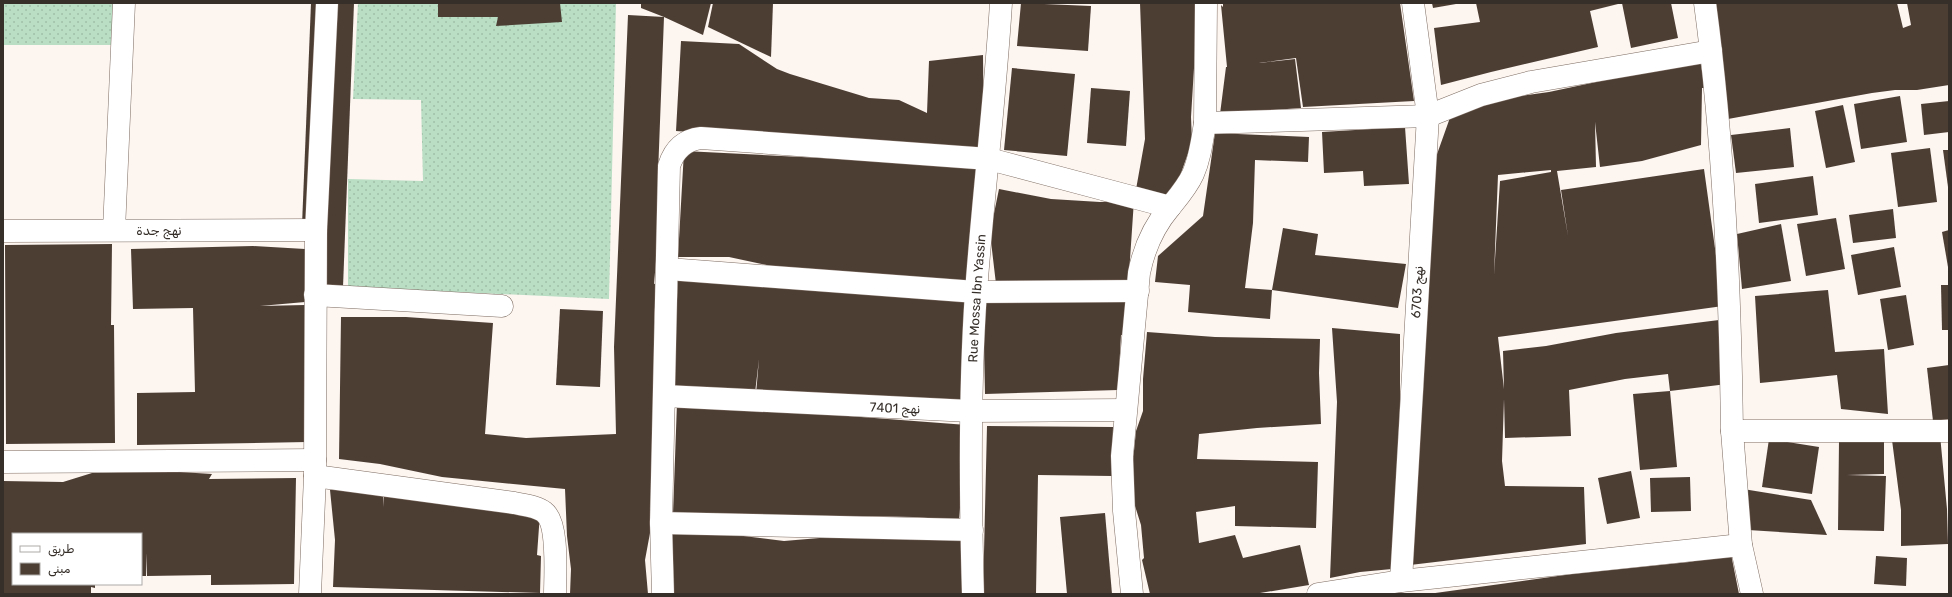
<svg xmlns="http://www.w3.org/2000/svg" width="1952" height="597" viewBox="0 0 1952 597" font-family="Rubik,'Noto Naskh Arabic',sans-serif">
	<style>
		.grass { fill: url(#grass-dots) }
		.building { fill: #4d3e34; fill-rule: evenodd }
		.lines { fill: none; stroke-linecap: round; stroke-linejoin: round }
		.minor-casing { stroke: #7d6c62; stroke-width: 23 }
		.minor { stroke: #fff; stroke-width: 22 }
		.labels { text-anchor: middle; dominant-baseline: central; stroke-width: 4; stroke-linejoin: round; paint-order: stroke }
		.street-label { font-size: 13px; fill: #352e29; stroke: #fff }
	</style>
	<defs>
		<pattern id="grass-dots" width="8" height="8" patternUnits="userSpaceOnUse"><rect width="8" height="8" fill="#b9dec4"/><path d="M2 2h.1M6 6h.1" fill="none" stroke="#a0bfa8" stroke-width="1.8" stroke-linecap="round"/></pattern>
	</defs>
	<rect width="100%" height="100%" fill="#fdf5f0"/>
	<g class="grass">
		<path d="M 3,3 L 116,3 L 115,45 L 3,45 Z"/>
		<path d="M 358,3 L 616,3 L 609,299 L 348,287 L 348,179 L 423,181 L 421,100 L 353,99 Z"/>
	</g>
	<g class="building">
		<path d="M 311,3 L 322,3 L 311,224 L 302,225 Z"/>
		<path d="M 338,3 L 354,3 L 343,287 L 323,286 Z"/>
		<path d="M 438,3 L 560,3 L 562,22 L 496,26 L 498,17 L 438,17 Z"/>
		<path d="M 641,3 L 711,3 L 703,35 L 664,17 L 658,174 L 658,238 L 654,284 L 657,283 L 654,319 L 657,387 L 652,433 L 653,478 L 650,533 L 645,560 L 648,594 L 570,594 L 571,569 L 567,536 L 565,489 L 442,477 L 380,464 L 339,459 L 341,317 L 406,317 L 493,323 L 485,434 L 526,438 L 616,434 L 614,347 L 628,15 L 664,17 L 641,8 Z"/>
		<path d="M 713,3 L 773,3 L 771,57 L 708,27 Z"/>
		<path d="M 1021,3 L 1091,6 L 1088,51 L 1017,46 Z"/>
		<path d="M 1140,3 L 1198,3 L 1191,117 L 1192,142 L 1180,176 L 1164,199 L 1135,195 L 1145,139 Z"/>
		<path d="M 1223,3 L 1400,3 L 1414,101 L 1303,107 L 1296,58 L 1259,63 L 1295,59 L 1301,108 L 1220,114 L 1226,67 L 1227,67 L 1221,5 L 1223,7 Z"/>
		<path d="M 1432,3 L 1456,3 L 1456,4 L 1433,8 Z"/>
		<path d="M 1476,3 L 1671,3 L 1678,38 L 1631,48 L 1622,3 L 1590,11 L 1598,47 L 1491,72 L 1441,85 L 1434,28 L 1480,22 Z"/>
		<path d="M 1716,3 L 1897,3 L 1903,28 L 1911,25 L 1907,3 L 1949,3 L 1949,85 L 1917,90 L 1895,90 L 1872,93 L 1728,119 Z"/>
		<path d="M 681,41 L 739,44 L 777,69 L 790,74 L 869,98 L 899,100 L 927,113 L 929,61 L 983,55 L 984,154 L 676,131 Z"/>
		<path d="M 1700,60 L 1705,88 L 1702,88 L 1701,145 L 1642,161 L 1600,167 L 1595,122 L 1596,167 L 1557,171 L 1568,236 L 1561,190 L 1704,169 L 1723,306 L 1498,337 L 1504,389 L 1503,351 L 1546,346 L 1616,333 L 1719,320 L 1727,384 L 1670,391 L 1668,374 L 1625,379 L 1569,390 L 1571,436 L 1505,438 L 1504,399 L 1502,461 L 1505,486 L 1584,487 L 1586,544 L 1410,565 L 1413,468 L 1423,395 L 1427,275 L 1436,157 L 1452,112 L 1507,98 L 1549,92 ZM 1551,170 L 1551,172 L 1500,181 L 1494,275 L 1498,175 Z"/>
		<path d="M 1012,68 L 1075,74 L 1067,156 L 1004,150 Z"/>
		<path d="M 1091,88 L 1130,91 L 1126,146 L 1087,143 Z"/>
		<path d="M 1900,96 L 1907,142 L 1861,149 L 1854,104 Z"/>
		<path d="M 1949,101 L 1949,132 L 1924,135 L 1921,104 Z"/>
		<path d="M 1843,105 L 1855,162 L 1826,168 L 1815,111 Z"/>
		<path d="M 1405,127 L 1409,184 L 1364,186 L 1363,171 L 1324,173 L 1322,132 Z"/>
		<path d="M 1790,128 L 1794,167 L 1736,173 L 1731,135 Z"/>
		<path d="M 1215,133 L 1309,137 L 1308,162 L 1255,160 L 1253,223 L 1245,288 L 1272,290 L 1270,319 L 1188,312 L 1190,285 L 1155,282 L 1158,256 L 1203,216 Z"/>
		<path d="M 1930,148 L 1937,202 L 1898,207 L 1891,153 Z"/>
		<path d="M 1943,150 L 1949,150 L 1949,187 L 1948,187 Z"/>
		<path d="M 684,151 L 978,166 L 970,285 L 785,269 L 729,257 L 678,257 Z"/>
		<path d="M 1813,176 L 1818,215 L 1759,223 L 1755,184 Z"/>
		<path d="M 999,189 L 1051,199 L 1100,202 L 1134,200 L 1128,289 L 996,284 L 990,233 Z"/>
		<path d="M 1893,209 L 1896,238 L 1853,243 L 1849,215 Z"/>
		<path d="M 1836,218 L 1845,269 L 1806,276 L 1797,224 Z"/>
		<path d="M 1781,224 L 1791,281 L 1742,289 L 1737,234 Z"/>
		<path d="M 1283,228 L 1318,234 L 1315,255 L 1406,264 L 1398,308 L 1272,290 Z"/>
		<path d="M 1949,230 L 1949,267 L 1948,267 L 1942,232 Z"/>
		<path d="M 112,244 L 111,325 L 114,325 L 115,443 L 6,444 L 5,245 Z"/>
		<path d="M 253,246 L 305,249 L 305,302 L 260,306 L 305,305 L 307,442 L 137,445 L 137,393 L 195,392 L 193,308 L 133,309 L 131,249 Z"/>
		<path d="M 1894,247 L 1901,287 L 1858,295 L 1851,255 Z"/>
		<path d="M 678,278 L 971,298 L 962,403 L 756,394 L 759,359 L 755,393 L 673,392 Z"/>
		<path d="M 1941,285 L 1949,285 L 1949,330 L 1942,330 Z"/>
		<path d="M 1828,290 L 1835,352 L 1884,349 L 1888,414 L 1841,409 L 1837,375 L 1760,383 L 1755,296 Z"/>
		<path d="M 1133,295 L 1124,335 L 1121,335 L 1118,390 L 985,394 L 983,301 Z"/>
		<path d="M 1906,295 L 1914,345 L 1888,350 L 1880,299 Z"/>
		<path d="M 560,309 L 603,311 L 600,387 L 556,385 Z"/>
		<path d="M 1332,328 L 1400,334 L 1400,406 L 1392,569 L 1360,572 L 1330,578 L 1337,402 Z"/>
		<path d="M 1147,332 L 1215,337 L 1320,339 L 1319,373 L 1321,424 L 1257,428 L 1199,434 L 1197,459 L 1318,462 L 1316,528 L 1235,526 L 1235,506 L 1196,512 L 1199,543 L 1235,535 L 1243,558 L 1300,545 L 1309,585 L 1254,594 L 1150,594 L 1142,560 L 1144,558 L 1141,525 L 1130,490 L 1136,431 L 1143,411 L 1143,379 Z"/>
		<path d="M 1949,365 L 1949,419 L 1933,421 L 1927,368 Z"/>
		<path d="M 1670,391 L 1677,467 L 1640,470 L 1633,394 Z"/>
		<path d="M 677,403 L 967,425 L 959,520 L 913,517 L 859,516 L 811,520 L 673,514 Z"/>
		<path d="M 987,426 L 1113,427 L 1112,476 L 1038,475 L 1036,594 L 983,594 Z"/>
		<path d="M 1940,435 L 1947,509 L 1948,544 L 1901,546 L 1901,510 L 1892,440 Z"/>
		<path d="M 1769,439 L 1819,447 L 1812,494 L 1762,487 Z"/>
		<path d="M 1884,440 L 1884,474 L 1847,475 L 1886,476 L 1884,531 L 1838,530 L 1839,441 Z"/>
		<path d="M 144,465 L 180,472 L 212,474 L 209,479 L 296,478 L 294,584 L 211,585 L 211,575 L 147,576 L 146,553 L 146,576 L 141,576 L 141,534 L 13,534 L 13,584 L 95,584 L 95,588 L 91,587 L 91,594 L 3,594 L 3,481 L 63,482 L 92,473 L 144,471 Z"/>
		<path d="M 1631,471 L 1640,518 L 1607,524 L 1598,478 Z"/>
		<path d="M 1690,477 L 1691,511 L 1651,512 L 1650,478 Z"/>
		<path d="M 1743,489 L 1811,500 L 1827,535 L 1748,530 Z"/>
		<path d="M 330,490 L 383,490 L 384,507 L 384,492 L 540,513 L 537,555 L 541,556 L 540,593 L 333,587 L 335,540 Z"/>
		<path d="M 1105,513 L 1112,594 L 1067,594 L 1060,517 Z"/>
		<path d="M 964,532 L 968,594 L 674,594 L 672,534 L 719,533 L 784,541 L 855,535 Z"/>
		<path d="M 1731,554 L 1739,594 L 1428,594 L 1572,574 L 1689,562 Z"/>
		<path d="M 1876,556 L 1907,558 L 1906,586 L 1874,584 Z"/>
	</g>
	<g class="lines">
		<g class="minor-casing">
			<g id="minor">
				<path d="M 1206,3 L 1205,123 L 1428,116 L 1481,95 L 1531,82 L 1711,51"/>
				<path d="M 1705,3 C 1724,145 1730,288 1732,431"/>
				<path d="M 114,230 L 124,3"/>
				<path d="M 3,231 L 316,230"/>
				<path d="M 668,269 L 976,292 L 1138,291"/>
				<path d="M 315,295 L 502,306"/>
				<path d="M 665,396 L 970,411 L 1125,410"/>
				<path d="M 3,462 L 315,460"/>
				<path d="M 315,476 L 514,503 C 523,505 537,506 544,512 C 559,523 555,576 555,594"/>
				<path d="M 661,523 L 972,530"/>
				<path d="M 1401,581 L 1428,116 L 1413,3"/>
				<path d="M 310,594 L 315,476 L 316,230 L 327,3"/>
				<path d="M 663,594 L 661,523 L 669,166 C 674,150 684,140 701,138 L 989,159 L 1170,207"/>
				<path id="s1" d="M 973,594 C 970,493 969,392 976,292 C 983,196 995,100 1001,3"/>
				<path d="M 1132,594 L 1124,511 L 1122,456 L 1139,273 C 1144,248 1154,226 1170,207 C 1179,196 1187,187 1193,174 C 1200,158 1202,141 1205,123"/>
				<path d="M 1318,594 L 1401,581 L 1741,545"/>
				<path d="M 1752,594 L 1741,545 L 1732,431 L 1949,431"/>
			</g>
		</g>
		<use href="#minor" class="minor"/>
	</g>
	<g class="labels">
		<g class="street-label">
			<text x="159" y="230">نهج جدة</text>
			<text transform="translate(1417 292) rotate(-87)">نهج 6703</text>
			<text stroke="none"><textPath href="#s1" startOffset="296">Rue Mossa Ibn Yassin</textPath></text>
			<text transform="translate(895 408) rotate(2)">نهج 7401</text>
		</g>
	</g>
	<rect width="1952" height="597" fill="none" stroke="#352e29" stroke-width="8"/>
	<rect x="12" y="533" width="130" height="52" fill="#ffffff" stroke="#aeaba9"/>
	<rect x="20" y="546" width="20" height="6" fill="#ffffff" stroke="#aeaba9"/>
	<text x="48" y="553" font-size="12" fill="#352e29">طريق</text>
	<rect x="20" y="563" width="20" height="12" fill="#4d3e34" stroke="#aeaba9"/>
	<text x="48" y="573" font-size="12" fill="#352e29">مبنى</text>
</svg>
